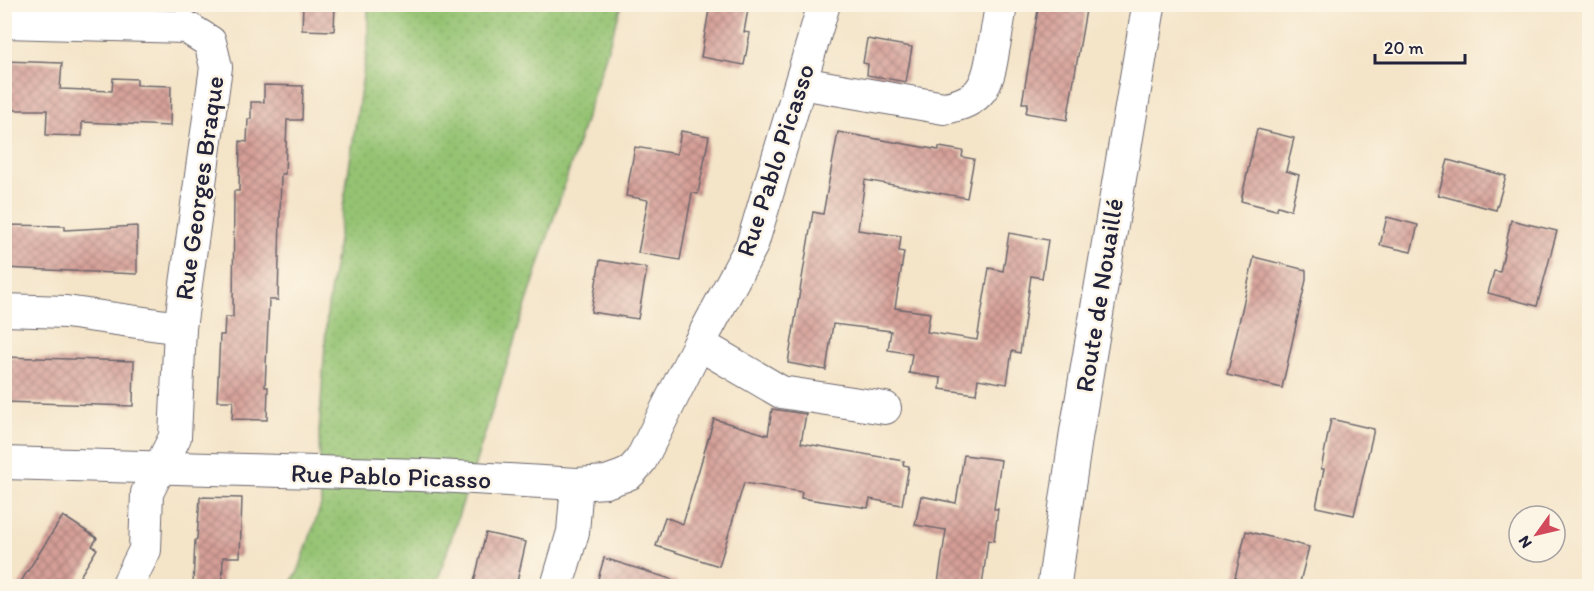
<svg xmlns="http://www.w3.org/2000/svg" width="1594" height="591" viewBox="0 0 1594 591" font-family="Itim,sans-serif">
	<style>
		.grass { fill: url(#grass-dots); stroke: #5b7256; stroke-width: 1.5 }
		.building { fill: url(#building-cross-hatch) }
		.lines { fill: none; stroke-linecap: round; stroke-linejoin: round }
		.minor-casing { stroke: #6c666c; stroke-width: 34 }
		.tertiary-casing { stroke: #6c666c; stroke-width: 35 }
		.minor { stroke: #fff; stroke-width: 32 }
		.tertiary { stroke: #fff; stroke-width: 33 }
		.labels { text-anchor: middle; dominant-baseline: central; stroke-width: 5; stroke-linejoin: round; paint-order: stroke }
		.street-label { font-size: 26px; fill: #22223b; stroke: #fcf5e5 }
	</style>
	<defs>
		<pattern id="grass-dots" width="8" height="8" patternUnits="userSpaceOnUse" patternTransform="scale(1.5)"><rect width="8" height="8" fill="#94c372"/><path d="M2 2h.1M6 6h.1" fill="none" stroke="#7fa764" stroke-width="1.8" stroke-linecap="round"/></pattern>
		<pattern id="building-cross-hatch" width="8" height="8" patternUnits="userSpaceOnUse" patternTransform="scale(1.5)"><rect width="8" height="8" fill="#d59f97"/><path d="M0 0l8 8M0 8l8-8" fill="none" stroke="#ac817c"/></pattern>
	</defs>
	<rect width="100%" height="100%" fill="#fcf5e5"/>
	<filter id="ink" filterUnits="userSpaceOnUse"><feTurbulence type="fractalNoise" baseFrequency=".0167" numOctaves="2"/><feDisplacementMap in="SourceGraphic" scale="12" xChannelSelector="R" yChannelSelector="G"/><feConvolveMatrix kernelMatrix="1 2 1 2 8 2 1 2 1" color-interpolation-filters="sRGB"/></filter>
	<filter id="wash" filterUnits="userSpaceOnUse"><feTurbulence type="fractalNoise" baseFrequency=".008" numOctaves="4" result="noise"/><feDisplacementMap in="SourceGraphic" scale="24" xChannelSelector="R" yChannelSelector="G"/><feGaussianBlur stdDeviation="1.35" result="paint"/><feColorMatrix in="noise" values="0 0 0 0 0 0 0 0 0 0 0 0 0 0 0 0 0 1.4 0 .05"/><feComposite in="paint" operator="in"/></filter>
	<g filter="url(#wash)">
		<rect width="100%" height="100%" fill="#f4e4c8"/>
		<path class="grass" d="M 368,5 L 622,5 L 436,586 L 288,586 L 298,572 L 321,505 L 319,433 L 327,313 L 368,42 Z"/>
		<g id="blocks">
			<g class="building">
				<path d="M 303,4 L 335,4 L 334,31 L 302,30 Z"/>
				<path d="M 710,4 L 749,4 L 744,32 L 750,33 L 744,65 L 701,57 Z"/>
				<path d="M 1039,4 L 1087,4 L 1067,120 L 1026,113 L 1028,103 L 1022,103 Z"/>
				<path d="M 867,39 L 912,47 L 906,82 L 867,75 L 868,64 L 863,63 Z"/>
				<path d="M 4,61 L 62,63 L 60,89 L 112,91 L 113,78 L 137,79 L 137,85 L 171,86 L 170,126 L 82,122 L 82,136 L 46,135 L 47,110 L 4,110 Z"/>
				<path d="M 264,85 L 303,86 L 302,120 L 287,120 L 285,174 L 281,174 L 278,300 L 269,300 L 265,387 L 268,387 L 267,420 L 232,419 L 233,401 L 217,401 L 220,335 L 224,335 L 225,317 L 233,317 L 234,191 L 239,191 L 240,141 L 247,142 L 248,119 L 251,119 L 251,102 L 264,102 Z"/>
				<path d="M 1257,129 L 1294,138 L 1286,171 L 1299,175 L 1291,210 L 1278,206 L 1276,210 L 1241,201 Z"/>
				<path d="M 681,131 L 709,136 L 698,194 L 692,193 L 680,260 L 638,253 L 648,200 L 626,196 L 635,147 L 677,154 Z"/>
				<path d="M 838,132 L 939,150 L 939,147 L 963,151 L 962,157 L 974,159 L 967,198 L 865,180 L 858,230 L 901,236 L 899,251 L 904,252 L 895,308 L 930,313 L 927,332 L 977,340 L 989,268 L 1003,271 L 1009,233 L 1048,240 L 1042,278 L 1031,276 L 1020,353 L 1012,351 L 1007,384 L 978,379 L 976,394 L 940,389 L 941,378 L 909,373 L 912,354 L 888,350 L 891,331 L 833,324 L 826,370 L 788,363 L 813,212 L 823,214 Z"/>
				<path d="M 1448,160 L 1506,176 L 1496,210 L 1438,195 Z"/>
				<path d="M 1387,217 L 1418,225 L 1411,252 L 1380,245 Z"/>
				<path d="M 1511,220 L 1557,231 L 1537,306 L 1488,293 L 1494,271 L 1500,272 Z"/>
				<path d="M 4,225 L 65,226 L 65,230 L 137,226 L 137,274 L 4,268 Z"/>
				<path d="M 1254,257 L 1306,270 L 1306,280 L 1282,388 L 1227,375 Z"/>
				<path d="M 600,260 L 647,268 L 638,319 L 591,312 Z"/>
				<path d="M 4,357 L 134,361 L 133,406 L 4,402 Z"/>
				<path d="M 772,409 L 806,414 L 801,443 L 904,461 L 903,465 L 909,466 L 902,505 L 870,499 L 868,508 L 801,498 L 802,492 L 744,483 L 719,566 L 656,546 L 665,517 L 683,524 L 714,419 L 768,435 Z"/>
				<path d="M 1331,419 L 1374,429 L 1354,515 L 1316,507 L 1324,469 L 1321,469 Z"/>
				<path d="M 964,455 L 1001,460 L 994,509 L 998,509 L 994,541 L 988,540 L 982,586 L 938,583 L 946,530 L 915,525 L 921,496 L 956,503 Z"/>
				<path d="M 200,497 L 242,498 L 240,557 L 223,557 L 222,586 L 193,586 L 195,540 L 197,539 Z"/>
				<path d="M 63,516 L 97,538 L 92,546 L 97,549 L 74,586 L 18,586 Z"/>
				<path d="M 1246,531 L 1309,547 L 1299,586 L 1233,586 Z"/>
				<path d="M 486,533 L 526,542 L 516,586 L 473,586 Z"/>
				<path d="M 604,558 L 677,581 L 677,586 L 596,586 Z"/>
			</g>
		</g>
	</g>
	<g filter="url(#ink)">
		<use href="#blocks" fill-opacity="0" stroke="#6c666c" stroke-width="1.5"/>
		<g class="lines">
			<g class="minor-casing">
				<g id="minor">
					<path d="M 4,22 L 186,27 L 210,42 L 216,67 L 180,328 L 175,437 L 147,493 L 145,550 L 127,586"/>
					<path d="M 801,83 L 944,108 C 981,102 988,86 993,51 C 996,36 999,20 1001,4"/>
					<path d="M 4,310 L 66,312 L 180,328"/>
					<path d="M 699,344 L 781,392 L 885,408"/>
					<path d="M 4,463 L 420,475 L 577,484 L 606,482 L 623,476 L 630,473 L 641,460 L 699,344 L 752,245 L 824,4"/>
					<path d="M 557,586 L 573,532 L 577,484"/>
				</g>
			</g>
			<g class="tertiary-casing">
				<path id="tertiary" d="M 1054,586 L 1076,435 L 1149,4"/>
			</g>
			<use href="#minor" class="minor"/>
			<use href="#tertiary" class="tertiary"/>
		</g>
	</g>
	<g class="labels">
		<g class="street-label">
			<text transform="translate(775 160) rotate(-72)">Rue Pablo Picasso</text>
			<text transform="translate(199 188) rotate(-82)">Rue Georges Braque</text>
			<text transform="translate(1099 295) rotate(-81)">Route de Nouaillé</text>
			<text transform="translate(391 476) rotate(2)">Rue Pablo Picasso</text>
		</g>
	</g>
	<rect width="1594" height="591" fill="none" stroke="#fcf5e5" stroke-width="24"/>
	<g transform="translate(1537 534) rotate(236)"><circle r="28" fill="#fcf5e5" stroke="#a5a1a1" stroke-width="1.5"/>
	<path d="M0-4.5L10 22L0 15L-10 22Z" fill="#d1495b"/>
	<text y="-9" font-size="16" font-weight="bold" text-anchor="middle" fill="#22223b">N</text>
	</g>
	<path d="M1375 54v9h90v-9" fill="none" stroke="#22223b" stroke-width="3"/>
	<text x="1384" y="54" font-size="18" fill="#22223b" stroke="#fcf5e5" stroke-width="4.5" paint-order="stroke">20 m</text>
</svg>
